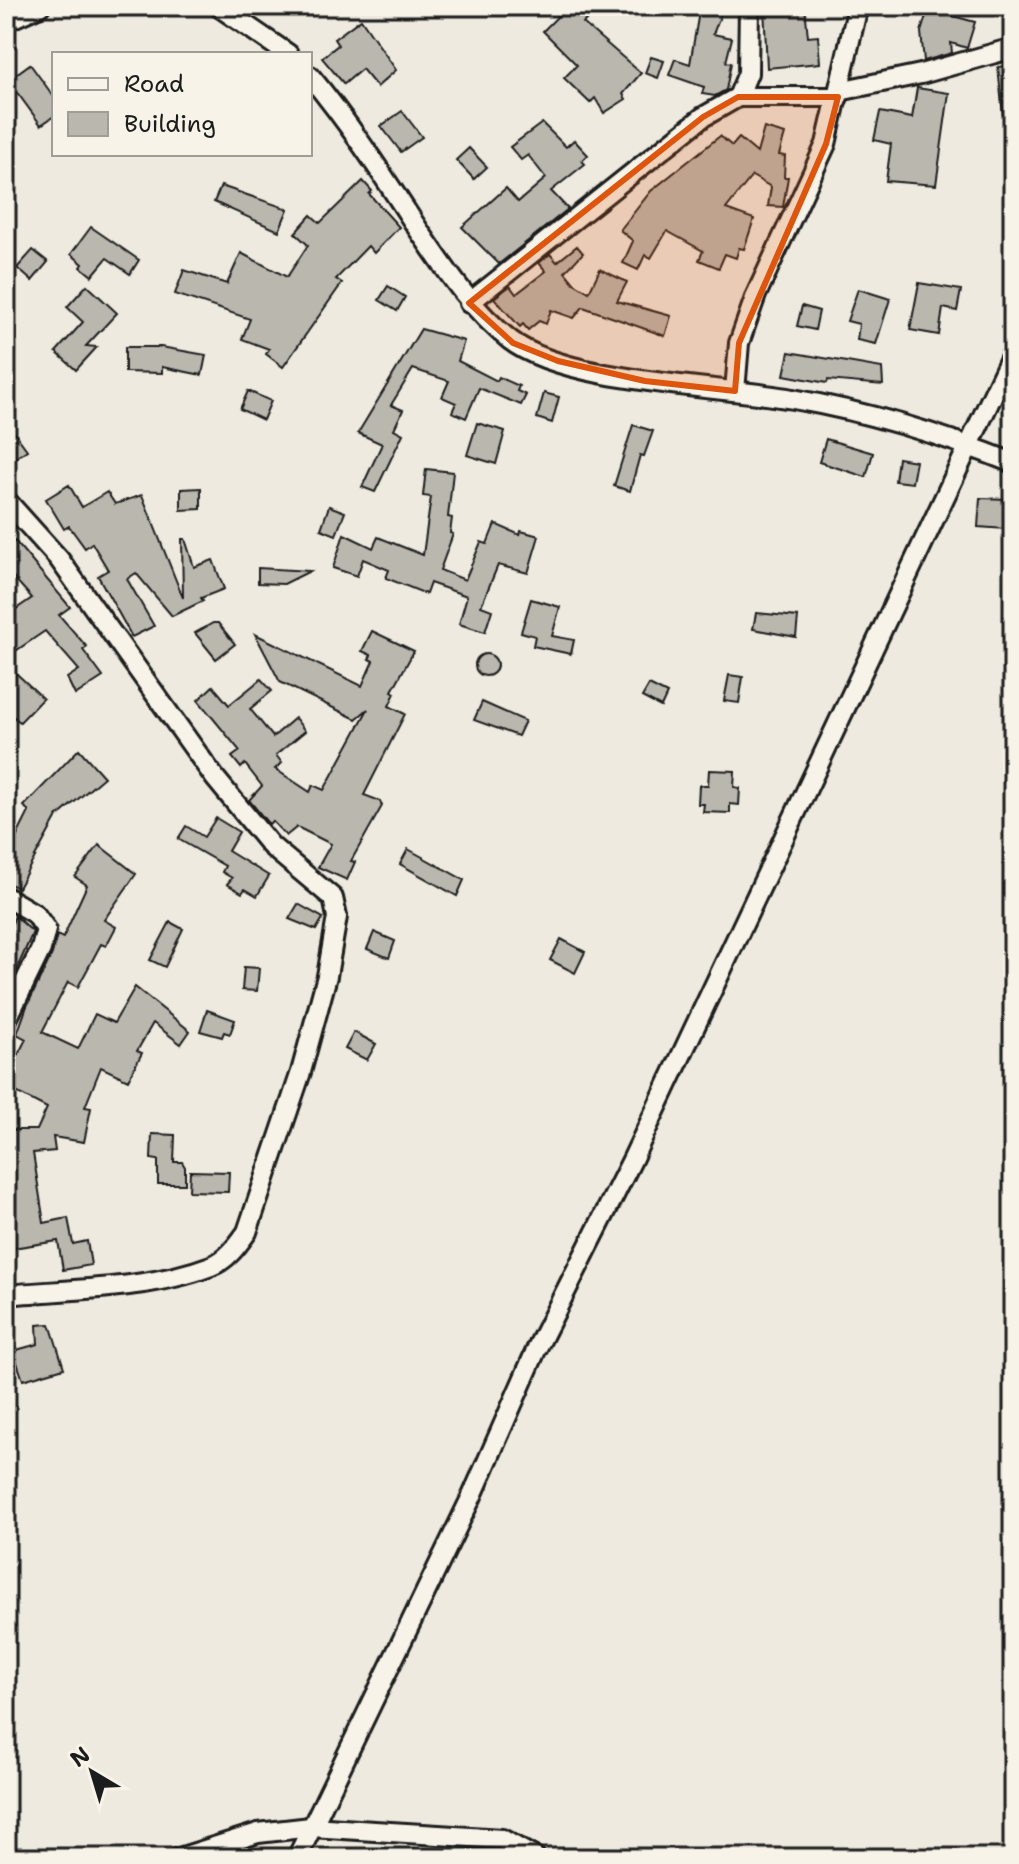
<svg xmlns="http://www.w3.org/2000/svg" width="1019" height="1864" viewBox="0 0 1019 1864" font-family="'Shantell Sans',sans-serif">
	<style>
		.building { fill: #bab7af; stroke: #1c1c1c; stroke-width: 2 }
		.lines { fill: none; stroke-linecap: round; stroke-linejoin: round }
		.minor-casing { stroke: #1c1c1c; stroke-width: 24 }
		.minor { stroke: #f7f3e8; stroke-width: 18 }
		.marked { fill: #de560d; fill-opacity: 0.2; stroke: #de560d; stroke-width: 6; stroke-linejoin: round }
	</style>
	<rect width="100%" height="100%" fill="#eeeae0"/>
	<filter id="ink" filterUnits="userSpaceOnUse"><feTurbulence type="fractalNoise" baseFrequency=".0125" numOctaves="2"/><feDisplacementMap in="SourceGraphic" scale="16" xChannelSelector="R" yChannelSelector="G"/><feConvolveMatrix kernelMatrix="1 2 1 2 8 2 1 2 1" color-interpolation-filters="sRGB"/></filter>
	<g filter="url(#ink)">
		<g class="building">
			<path d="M 549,6 L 600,6 L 583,23 L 641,73 L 623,94 L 626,99 L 604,113 L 595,98 L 590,103 L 564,78 L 577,65 L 543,31 L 558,16 Z"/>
			<path d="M 700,6 L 724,6 L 713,34 L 732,38 L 726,62 L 731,63 L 726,90 L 715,96 L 702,94 L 704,87 L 669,75 L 675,59 L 690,64 Z"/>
			<path d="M 764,6 L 805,6 L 808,37 L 818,36 L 820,63 L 767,68 Z"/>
			<path d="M 929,6 L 956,6 L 953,16 L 975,22 L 967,48 L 951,43 L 952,53 L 924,61 L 921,32 Z"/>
			<path d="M 361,19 L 396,70 L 377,87 L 362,69 L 344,84 L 322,58 L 338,45 L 334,39 Z"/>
			<path d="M 651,57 L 664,61 L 658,78 L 645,73 Z"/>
			<path d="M 30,64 L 54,97 L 54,116 L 41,125 L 8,80 Z"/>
			<path d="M 1013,65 L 1013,114 L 1003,115 L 998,67 Z"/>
			<path d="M 917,88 L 949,93 L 936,185 L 886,181 L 891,144 L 874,140 L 880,112 L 912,118 Z"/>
			<path d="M 402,111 L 422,137 L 401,152 L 381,126 Z"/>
			<path d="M 542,123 L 566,147 L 574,140 L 588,155 L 582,161 L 585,164 L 551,191 L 568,209 L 499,264 L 462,227 L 506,188 L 518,202 L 546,178 L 528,155 L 521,160 L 510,147 Z"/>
			<path d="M 764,128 L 785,134 L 779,155 L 785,156 L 784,177 L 788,177 L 783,207 L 768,206 L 771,187 L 752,176 L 726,209 L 754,219 L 744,249 L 739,248 L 736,258 L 725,254 L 719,268 L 699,260 L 703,251 L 667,231 L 651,258 L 645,255 L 638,270 L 623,263 L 633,241 L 620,230 L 651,191 L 720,136 L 732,146 L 739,138 L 757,153 Z"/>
			<path d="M 469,148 L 487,167 L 474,179 L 456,160 Z"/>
			<path d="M 363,181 L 372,191 L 369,194 L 399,227 L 374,253 L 368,246 L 336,279 L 342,283 L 283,367 L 266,354 L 269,349 L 242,339 L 250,319 L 175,294 L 184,270 L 227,284 L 241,253 L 287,277 L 308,245 L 295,233 L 311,215 L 320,223 Z"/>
			<path d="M 221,186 L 288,209 L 279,231 L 214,202 Z"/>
			<path d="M 91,227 L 139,260 L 130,274 L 107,258 L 92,276 L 81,267 L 83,264 L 71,254 Z"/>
			<path d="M 577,246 L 583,253 L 565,272 L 574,283 L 589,292 L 600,269 L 627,282 L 617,301 L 671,316 L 665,336 L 583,307 L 574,318 L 551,310 L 546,324 L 539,321 L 528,330 L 523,324 L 520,327 L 494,298 L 510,286 L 516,294 L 546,271 L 539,263 L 550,254 L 557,262 Z"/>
			<path d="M 33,250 L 48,262 L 32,281 L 17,268 Z"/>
			<path d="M 919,283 L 961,290 L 957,311 L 943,308 L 939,335 L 910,330 Z"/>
			<path d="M 87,285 L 117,313 L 86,346 L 97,347 L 76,370 L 56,352 L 83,322 L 67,307 Z"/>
			<path d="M 388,286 L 405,297 L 397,311 L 379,300 Z"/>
			<path d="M 858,289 L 890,299 L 876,344 L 857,340 L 859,324 L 847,321 Z"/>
			<path d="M 802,306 L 819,311 L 815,330 L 797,326 Z"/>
			<path d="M 421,329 L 464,341 L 458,361 L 497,381 L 499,377 L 519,386 L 517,391 L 526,395 L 521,405 L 479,388 L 466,418 L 452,412 L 456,403 L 442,397 L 449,381 L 413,369 L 391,405 L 403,410 L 394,429 L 403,434 L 375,492 L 362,487 L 382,444 L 358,433 Z"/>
			<path d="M 125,347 L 161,347 L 206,355 L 202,375 L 162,367 L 162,373 L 125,372 Z"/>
			<path d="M 789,352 L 882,368 L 883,385 L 828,380 L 827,383 L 784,375 Z"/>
			<path d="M 248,391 L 271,401 L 263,420 L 240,409 Z"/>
			<path d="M 544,393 L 559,397 L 552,423 L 537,418 Z"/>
			<path d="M 6,421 L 27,450 L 12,460 L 6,452 Z"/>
			<path d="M 477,423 L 505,431 L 496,464 L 467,455 Z"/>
			<path d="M 633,425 L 653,431 L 644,456 L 640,455 L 630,491 L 614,486 Z"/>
			<path d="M 826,439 L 873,453 L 866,477 L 819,462 Z"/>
			<path d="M 898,458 L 916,461 L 912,483 L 895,481 Z"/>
			<path d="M 426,469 L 453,472 L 448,517 L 452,518 L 450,533 L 453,534 L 440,570 L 465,580 L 481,542 L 487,544 L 495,524 L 520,535 L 521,531 L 539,536 L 528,573 L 498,565 L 481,606 L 492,610 L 485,632 L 459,624 L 467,596 L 430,583 L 426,594 L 386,578 L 389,570 L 363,559 L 357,576 L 333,568 L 344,534 L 373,548 L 378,537 L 423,555 L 431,497 L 423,496 Z"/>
			<path d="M 69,485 L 82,507 L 107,492 L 115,504 L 142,495 L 183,598 L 182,539 L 185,539 L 194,567 L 213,560 L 224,589 L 201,598 L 203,601 L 172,616 L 136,573 L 127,579 L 154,626 L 132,637 L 98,576 L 108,570 L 92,543 L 85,548 L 69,526 L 64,529 L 46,499 Z"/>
			<path d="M 201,488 L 201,509 L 181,510 L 181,489 Z"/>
			<path d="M 980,498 L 1008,499 L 1006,529 L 978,527 Z"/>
			<path d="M 329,506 L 345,512 L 336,535 L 321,529 Z"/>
			<path d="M 15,541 L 70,607 L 59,615 L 87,647 L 83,650 L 103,677 L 75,695 L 67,678 L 79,670 L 45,631 L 14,652 L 6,640 L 6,616 L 32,598 L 6,569 L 6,549 Z"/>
			<path d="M 258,568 L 310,571 L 284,584 L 258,583 Z"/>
			<path d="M 531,599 L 560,607 L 552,636 L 574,640 L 571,654 L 533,646 L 535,636 L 521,632 Z"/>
			<path d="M 756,613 L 798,617 L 796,637 L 753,629 Z"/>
			<path d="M 213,623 L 218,623 L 235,644 L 216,659 L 195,633 Z"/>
			<path d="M 372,631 L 414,651 L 392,691 L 395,693 L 389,706 L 405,714 L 364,795 L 380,801 L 382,806 L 351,861 L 355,862 L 347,880 L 318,867 L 331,844 L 297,827 L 286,836 L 272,821 L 269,824 L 266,821 L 249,800 L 262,786 L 245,764 L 241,768 L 232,757 L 240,751 L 198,700 L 213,686 L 229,705 L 261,679 L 272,691 L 250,709 L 273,737 L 295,718 L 305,731 L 276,755 L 282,763 L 275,769 L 310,792 L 313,785 L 324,790 L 368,709 L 356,719 L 280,682 L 255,634 L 362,686 L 373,661 L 369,659 L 371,655 L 362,651 Z"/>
			<circle cx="486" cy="665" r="11"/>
			<path d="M 6,664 L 43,698 L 20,722 L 6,711 Z"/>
			<path d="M 729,675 L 743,677 L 739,703 L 724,701 Z"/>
			<path d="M 649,685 L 667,694 L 661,707 L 642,697 Z"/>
			<path d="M 482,702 L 525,721 L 518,736 L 474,720 Z"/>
			<path d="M 79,749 L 104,777 L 57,817 L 18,888 L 6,882 L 6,858 L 29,812 L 24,806 Z"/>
			<path d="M 709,770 L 735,771 L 734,787 L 740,788 L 739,805 L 730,804 L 730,813 L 703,812 L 704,804 L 698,804 L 699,785 L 708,785 Z"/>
			<path d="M 216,818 L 239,832 L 228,851 L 269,876 L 257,896 L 245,889 L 242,893 L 227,884 L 232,878 L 222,872 L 225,866 L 178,839 L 186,826 L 204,837 Z"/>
			<path d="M 99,845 L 136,874 L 104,920 L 116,927 L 106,946 L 101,944 L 78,987 L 68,982 L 42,1032 L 78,1049 L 95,1014 L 114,1023 L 135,987 L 190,1031 L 181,1044 L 153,1023 L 137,1051 L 142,1053 L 128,1080 L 101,1067 L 85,1107 L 91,1108 L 84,1142 L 53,1137 L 55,1151 L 33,1153 L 44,1223 L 68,1218 L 73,1244 L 87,1241 L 91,1265 L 63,1270 L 58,1241 L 6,1249 L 6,1130 L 37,1130 L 47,1108 L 6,1087 L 6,1079 L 26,1039 L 17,1034 L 27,1006 L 52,954 L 57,935 L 63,938 L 87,885 L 75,877 Z"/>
			<path d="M 408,849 L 464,880 L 457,896 L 400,864 Z"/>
			<path d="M 298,904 L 323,918 L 316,930 L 289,919 Z"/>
			<path d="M 15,916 L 33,932 L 6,994 L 6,937 Z"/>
			<path d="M 170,922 L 183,929 L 165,967 L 150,960 Z"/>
			<path d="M 374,932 L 395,941 L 389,958 L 367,949 Z"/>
			<path d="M 561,939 L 585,952 L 575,973 L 550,960 Z"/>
			<path d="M 244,967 L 259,968 L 257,991 L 242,990 Z"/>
			<path d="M 207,1010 L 235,1020 L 230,1034 L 224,1032 L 222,1037 L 200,1031 Z"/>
			<path d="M 354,1032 L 376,1044 L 367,1060 L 345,1049 Z"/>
			<path d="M 152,1134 L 175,1135 L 174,1162 L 182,1162 L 185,1167 L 185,1184 L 158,1184 L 158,1160 L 151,1159 Z"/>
			<path d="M 190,1171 L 229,1172 L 228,1192 L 189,1191 Z"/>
			<path d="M 50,1324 L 64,1368 L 23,1380 L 13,1351 L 38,1344 L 37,1325 Z"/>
		</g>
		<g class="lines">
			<g class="minor-casing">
				<g id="minor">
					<path d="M 218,6 L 288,54"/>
					<path d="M 6,21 L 40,6"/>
					<path d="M 310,76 C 350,124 384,177 418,229 C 446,270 471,309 510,340 C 565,383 722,386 793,399 C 868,412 943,435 1013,463"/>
					<path d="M 839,91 L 921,74 L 1013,48"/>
					<path d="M 738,97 L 838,97"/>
					<path d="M 469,303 L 703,117 L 738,97 L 748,73 L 749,6"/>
					<path d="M 735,391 L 739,343 L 756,295 L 826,144 L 858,6"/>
					<path d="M 6,500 L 59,559 L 215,778 L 271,846 L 333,898 L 337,917 L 327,976 L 301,1072 L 247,1232 C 237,1246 227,1260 211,1266 C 148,1290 72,1289 6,1295"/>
					<path d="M 6,897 L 35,914 L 46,929 L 41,949 L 6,1021"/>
					<path d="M 179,1858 L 258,1833 L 311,1827 L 502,1839 L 536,1858"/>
					<path d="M 297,1858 L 472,1496 L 537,1348 L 632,1160 L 1013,352"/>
				</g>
			</g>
			<use href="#minor" class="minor"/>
		</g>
	</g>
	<path class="marked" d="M 738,97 L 838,97 L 826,144 L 739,343 L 735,391 L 645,381 L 558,361 L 513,343 L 469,303 L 703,117 Z"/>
	<rect width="1019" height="1864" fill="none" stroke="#f7f3e8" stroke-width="32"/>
	<rect x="16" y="16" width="987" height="1832" fill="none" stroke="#1c1c1c" stroke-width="3" filter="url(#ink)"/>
	<rect x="52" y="52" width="260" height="104" fill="#f7f3e8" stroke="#9f9d96" stroke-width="2"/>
	<rect x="68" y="78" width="40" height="12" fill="#f7f3e8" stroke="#9f9d96" stroke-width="2"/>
	<text x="124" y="92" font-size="24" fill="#1c1c1c">Road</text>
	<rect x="68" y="112" width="40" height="24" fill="#bab7af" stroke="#9f9d96" stroke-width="2"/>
	<text x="124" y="132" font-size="24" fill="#1c1c1c">Building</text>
	<g transform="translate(92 1772) rotate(322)" stroke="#f7f3e8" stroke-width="6" paint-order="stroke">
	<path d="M0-6L14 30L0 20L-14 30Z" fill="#1c1c1c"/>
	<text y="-12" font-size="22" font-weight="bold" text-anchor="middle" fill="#1c1c1c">N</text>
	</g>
</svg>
